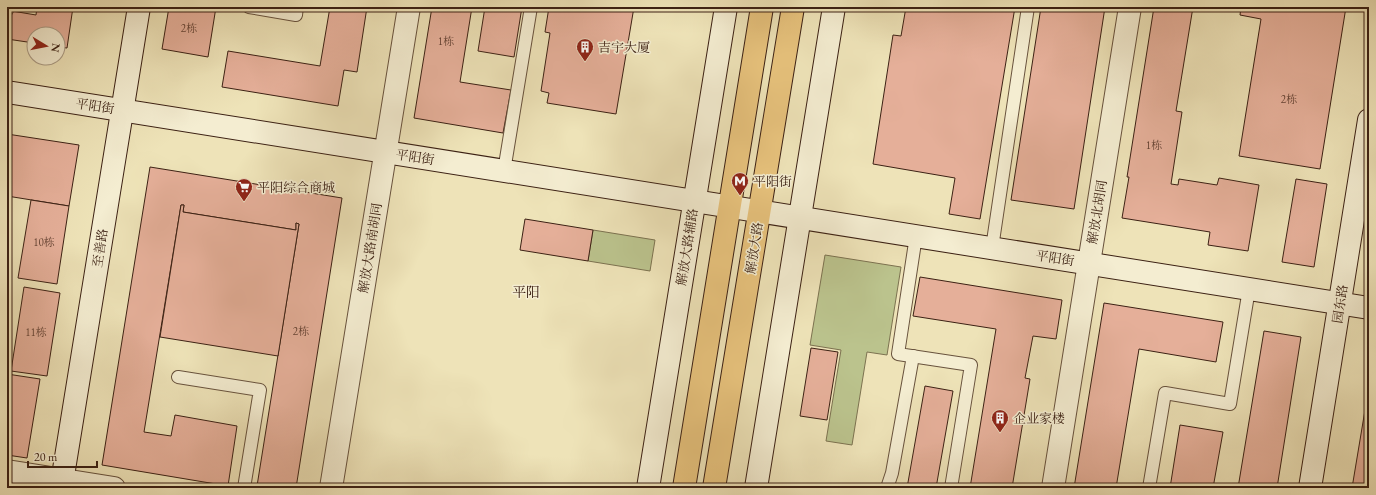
<svg xmlns="http://www.w3.org/2000/svg" width="1376" height="495" viewBox="0 0 1376 495" font-family="'EB Garamond','Noto Serif SC',serif">
	<style>
		.green { fill: #bbc38d; stroke: #7c7250 }
		.building { fill: #e5af99; stroke: #3c2114 }
		.lines { fill: none; stroke-linecap: round; stroke-linejoin: round }
		.lane-casing { stroke: #68523d; stroke-width: 14 }
		.street-casing { stroke: #68523d; stroke-width: 24 }
		.secondary-casing { stroke: #3c2114; stroke-width: 24 }
		.primary-casing { stroke: #3c2114; stroke-width: 24 }
		.lane { stroke: #f4edd1; stroke-width: 12 }
		.street { stroke: #f4edd1; stroke-width: 22 }
		.secondary { stroke: #f4edd1; stroke-width: 22 }
		.primary { stroke: #e7c27c; stroke-width: 22 }
		.labels { text-anchor: middle; dominant-baseline: central; stroke-width: 3; stroke-linejoin: round; paint-order: stroke }
		.number-label { font-size: 11px; fill: #664435 }
		.poi-label { font-size: 13px; fill: #3c2114; stroke: #f4edd1; text-anchor: start }
		.street-label { font-size: 13px; fill: #3c2114; stroke: #f4edd1 }
		.neighbourhood-label { font-size: 14px; fill: #3c2114; stroke: #f4edd1 }
	</style>
	<rect width="100%" height="100%" fill="#eee3b8"/>
	<filter id="stains"><feTurbulence type="fractalNoise" baseFrequency=".005" numOctaves="4"/><feColorMatrix values="0 0 0 0 .2 0 0 0 0 .09 0 0 0 0 .02 0 0 0 .5 -.17"/></filter>
	<radialGradient id="worn" r=".72"><stop offset=".6" stop-color="#630" stop-opacity="0"/><stop offset="1" stop-color="#630" stop-opacity=".3"/></radialGradient>
	<g class="green">
		<path d="M 593,230 L 655,240 L 650,271 L 588,261 Z"/>
		<path d="M 825,255 L 901,267 L 887,355 L 867,352 L 852,445 L 826,441 L 841,350 L 810,345 Z"/>
	</g>
	<g class="building">
		<path d="M 37,7 L 73,7 L 67,48 L 58,47 L 58,34 L 34,34 L 34,43 L 7,39 L 12,11 L 36,15 Z"/>
		<path d="M 169,7 L 216,7 L 208,57 L 162,49 Z"/>
		<path d="M 330,7 L 367,7 L 357,72 L 344,70 L 338,106 L 222,87 L 228,51 L 320,66 Z"/>
		<path d="M 432,7 L 472,7 L 460,82 L 511,90 L 503,133 L 414,118 Z"/>
		<path d="M 485,7 L 522,7 L 514,57 L 478,51 Z"/>
		<path d="M 549,7 L 634,7 L 616,114 L 547,103 L 549,93 L 541,91 L 550,33 L 545,32 Z"/>
		<path d="M 906,7 L 1015,7 L 980,219 L 949,214 L 955,178 L 873,164 L 893,35 L 901,36 Z"/>
		<path d="M 1041,7 L 1105,7 L 1074,209 L 1011,200 Z"/>
		<path d="M 1154,7 L 1193,7 L 1176,111 L 1182,112 L 1171,184 L 1178,185 L 1179,179 L 1217,185 L 1219,178 L 1259,185 L 1248,251 L 1208,245 L 1210,232 L 1122,218 L 1129,177 L 1127,177 Z"/>
		<path d="M 1241,7 L 1346,7 L 1320,169 L 1239,156 L 1261,19 L 1240,15 Z"/>
		<path d="M 7,134 L 79,145 L 69,206 L 7,196 Z"/>
		<path d="M 150,167 L 342,198 L 296,488 L 268,488 L 257,486 L 299,224 L 296,223 L 296,230 L 183,212 L 184,205 L 181,205 L 144,432 L 171,436 L 175,415 L 237,426 L 228,486 L 102,465 Z"/>
		<path d="M 1296,179 L 1327,184 L 1314,267 L 1282,262 Z"/>
		<path d="M 31,200 L 69,206 L 57,284 L 18,278 Z"/>
		<path d="M 181,205 L 184,205 L 183,212 L 296,230 L 296,223 L 299,224 L 278,356 L 160,337 Z"/>
		<path d="M 525,219 L 593,230 L 588,261 L 520,250 Z"/>
		<path d="M 920,277 L 1062,300 L 1056,339 L 1033,336 L 1025,378 L 1030,379 L 1012,488 L 970,488 L 996,329 L 913,316 Z"/>
		<path d="M 24,287 L 60,293 L 47,376 L 11,371 Z"/>
		<path d="M 1104,303 L 1223,322 L 1216,362 L 1139,349 L 1116,488 L 1074,488 Z"/>
		<path d="M 1264,331 L 1301,337 L 1277,488 L 1238,488 Z"/>
		<path d="M 811,348 L 838,352 L 827,420 L 800,416 Z"/>
		<path d="M 7,374 L 40,379 L 27,458 L 7,455 Z"/>
		<path d="M 925,386 L 953,391 L 936,488 L 907,488 Z"/>
		<path d="M 1369,386 L 1369,488 L 1352,488 Z"/>
		<path d="M 1180,425 L 1223,432 L 1213,488 L 1170,488 Z"/>
		<path d="M 7,480 L 30,484 L 29,488 L 7,488 Z"/>
	</g>
	<g class="lines">
		<g class="lane-casing">
			<g id="lane">
				<path d="M 249,7 L 296,15 L 297,7"/>
				<path d="M 7,10 L 8,7"/>
				<path d="M 504,171 L 531,7"/>
				<path d="M 916,236 L 898,354 L 971,365 L 951,488"/>
				<path d="M 992,248 L 1028,7"/>
				<path d="M 178,377 L 260,390 L 244,488"/>
				<path d="M 887,488 L 892,473 L 913,356"/>
				<path d="M 1149,488 L 1165,393 L 1230,404 L 1249,289"/>
			</g>
		</g>
		<g class="street-casing">
			<g id="street">
				<path d="M 7,471 L 114,488"/>
				<path d="M 331,488 L 409,7"/>
				<path d="M 1053,488 L 1130,7"/>
			</g>
		</g>
		<g class="secondary-casing">
			<g id="secondary">
				<path d="M 7,92 L 1369,308"/>
				<path d="M 61,488 L 139,7"/>
				<path d="M 648,488 L 726,7"/>
				<path d="M 756,488 L 834,7"/>
				<path d="M 1310,488 L 1369,120"/>
			</g>
		</g>
		<g class="primary-casing">
			<g id="primary">
				<path d="M 684,488 L 762,7"/>
				<path d="M 714,488 L 793,7"/>
			</g>
		</g>
		<use href="#lane" class="lane"/>
		<use href="#street" class="street"/>
		<use href="#secondary" class="secondary"/>
		<use href="#primary" class="primary"/>
	</g>
	<defs>
		<g id="building-pin" transform="scale(0.9)"><path d="M0 17L-7.5 6A9.5 9.5 0 1 1 7.5 6Z" fill="#8f2418" stroke="#f4edd1"/><path d="M-4-6H4V6H1V3H-1V6H-4ZM-2.5-4.3h1.7v1.8h-1.7ZM.8-4.3h1.7v1.8H.8ZM-2.5-1h1.7V.8h-1.7ZM.8-1h1.7V.8H.8Z" fill="#fff"/></g>
		<g id="metro-pin" transform="scale(0.9)"><path d="M0 17L-7.5 6A9.5 9.5 0 1 1 7.5 6Z" fill="#8f2418" stroke="#f4edd1"/><path d="M-5.5 5V-5H-3L0 0L3-5H5.5V5H3V-.5L0 4L-3-.5V5Z" fill="#fff"/></g>
		<g id="supermarket-pin" transform="scale(0.9)"><path d="M0 17L-7.5 6A9.5 9.5 0 1 1 7.5 6Z" fill="#8f2418" stroke="#f4edd1"/><path d="M-6-5.5h2.5l.6 2H6L4.5 2H-2.5L-4.4-4H-6ZM-1.5 3.2a1.3 1.3 0 1 0 .1 0ZM3 3.2a1.3 1.3 0 1 0 .1 0Z" fill="#fff"/></g>
	</defs>
	<g fill-rule="evenodd">
		<use href="#building-pin" x="585" y="47"/>
		<use href="#metro-pin" x="740" y="181"/>
		<use href="#supermarket-pin" x="244" y="187"/>
		<use href="#building-pin" x="1000" y="418"/>
	</g>
	<g class="labels">
		<g class="number-label">
			<text x="189" y="28">2栋</text>
			<text x="446" y="41">1栋</text>
			<text x="1289" y="99">2栋</text>
			<text x="1154" y="145">1栋</text>
			<text x="44" y="242">10栋</text>
			<text x="301" y="331">2栋</text>
			<text x="36" y="332">11栋</text>
		</g>
		<g class="poi-label">
			<text x="598" y="47">吉宇大厦</text>
			<text x="753" y="181">平阳街</text>
			<text x="257" y="187">平阳综合商城</text>
			<text x="1013" y="418">企业家楼</text>
		</g>
		<g class="street-label">
			<text transform="translate(95 106) rotate(9)">平阳街</text>
			<text transform="translate(415 157) rotate(9)">平阳街</text>
			<text transform="translate(1097 212) rotate(-81)">解放北胡同</text>
			<text transform="translate(687 247) rotate(-81)">解放大路辅路</text>
			<text transform="translate(100 248) rotate(-81)">至善路</text>
			<text transform="translate(370 248) rotate(-81)">解放大路南胡同</text>
			<text transform="translate(754 248) rotate(-81)">解放大路</text>
			<text transform="translate(1055 258) rotate(9)">平阳街</text>
			<text transform="translate(1340 304) rotate(-81)">园东路</text>
		</g>
		<g class="neighbourhood-label">
			<text x="526" y="292">平阳</text>
		</g>
	</g>
	<rect width="1376" height="495" fill="none" stroke="#eee3b8" stroke-width="24"/>
	<rect x="8" y="8" width="1360" height="479" fill="none" stroke="#3c2114" stroke-width="2"/>
	<rect x="12" y="12" width="1352" height="471" fill="none" stroke="#3c2114"/>
	<g transform="translate(46 46) rotate(100)"><circle r="19" fill="#f4edd1" stroke="#aa9b85"/>
	<path d="M0-3L7 15L0 10L-7 15Z" fill="#8f2418"/>
	<text y="-6" font-size="11" font-weight="bold" text-anchor="middle" fill="#3c2114">N</text>
	</g>
	<path d="M28 461v6h69v-6" fill="none" stroke="#3c2114" stroke-width="2"/>
	<text x="34" y="461" font-size="12" fill="#3c2114" stroke="#f4edd1" stroke-width="3" paint-order="stroke">20 m</text>
	<rect width="100%" height="100%" filter="url(#stains)"/>
	<rect width="100%" height="100%" fill="url(#worn)"/>
</svg>
